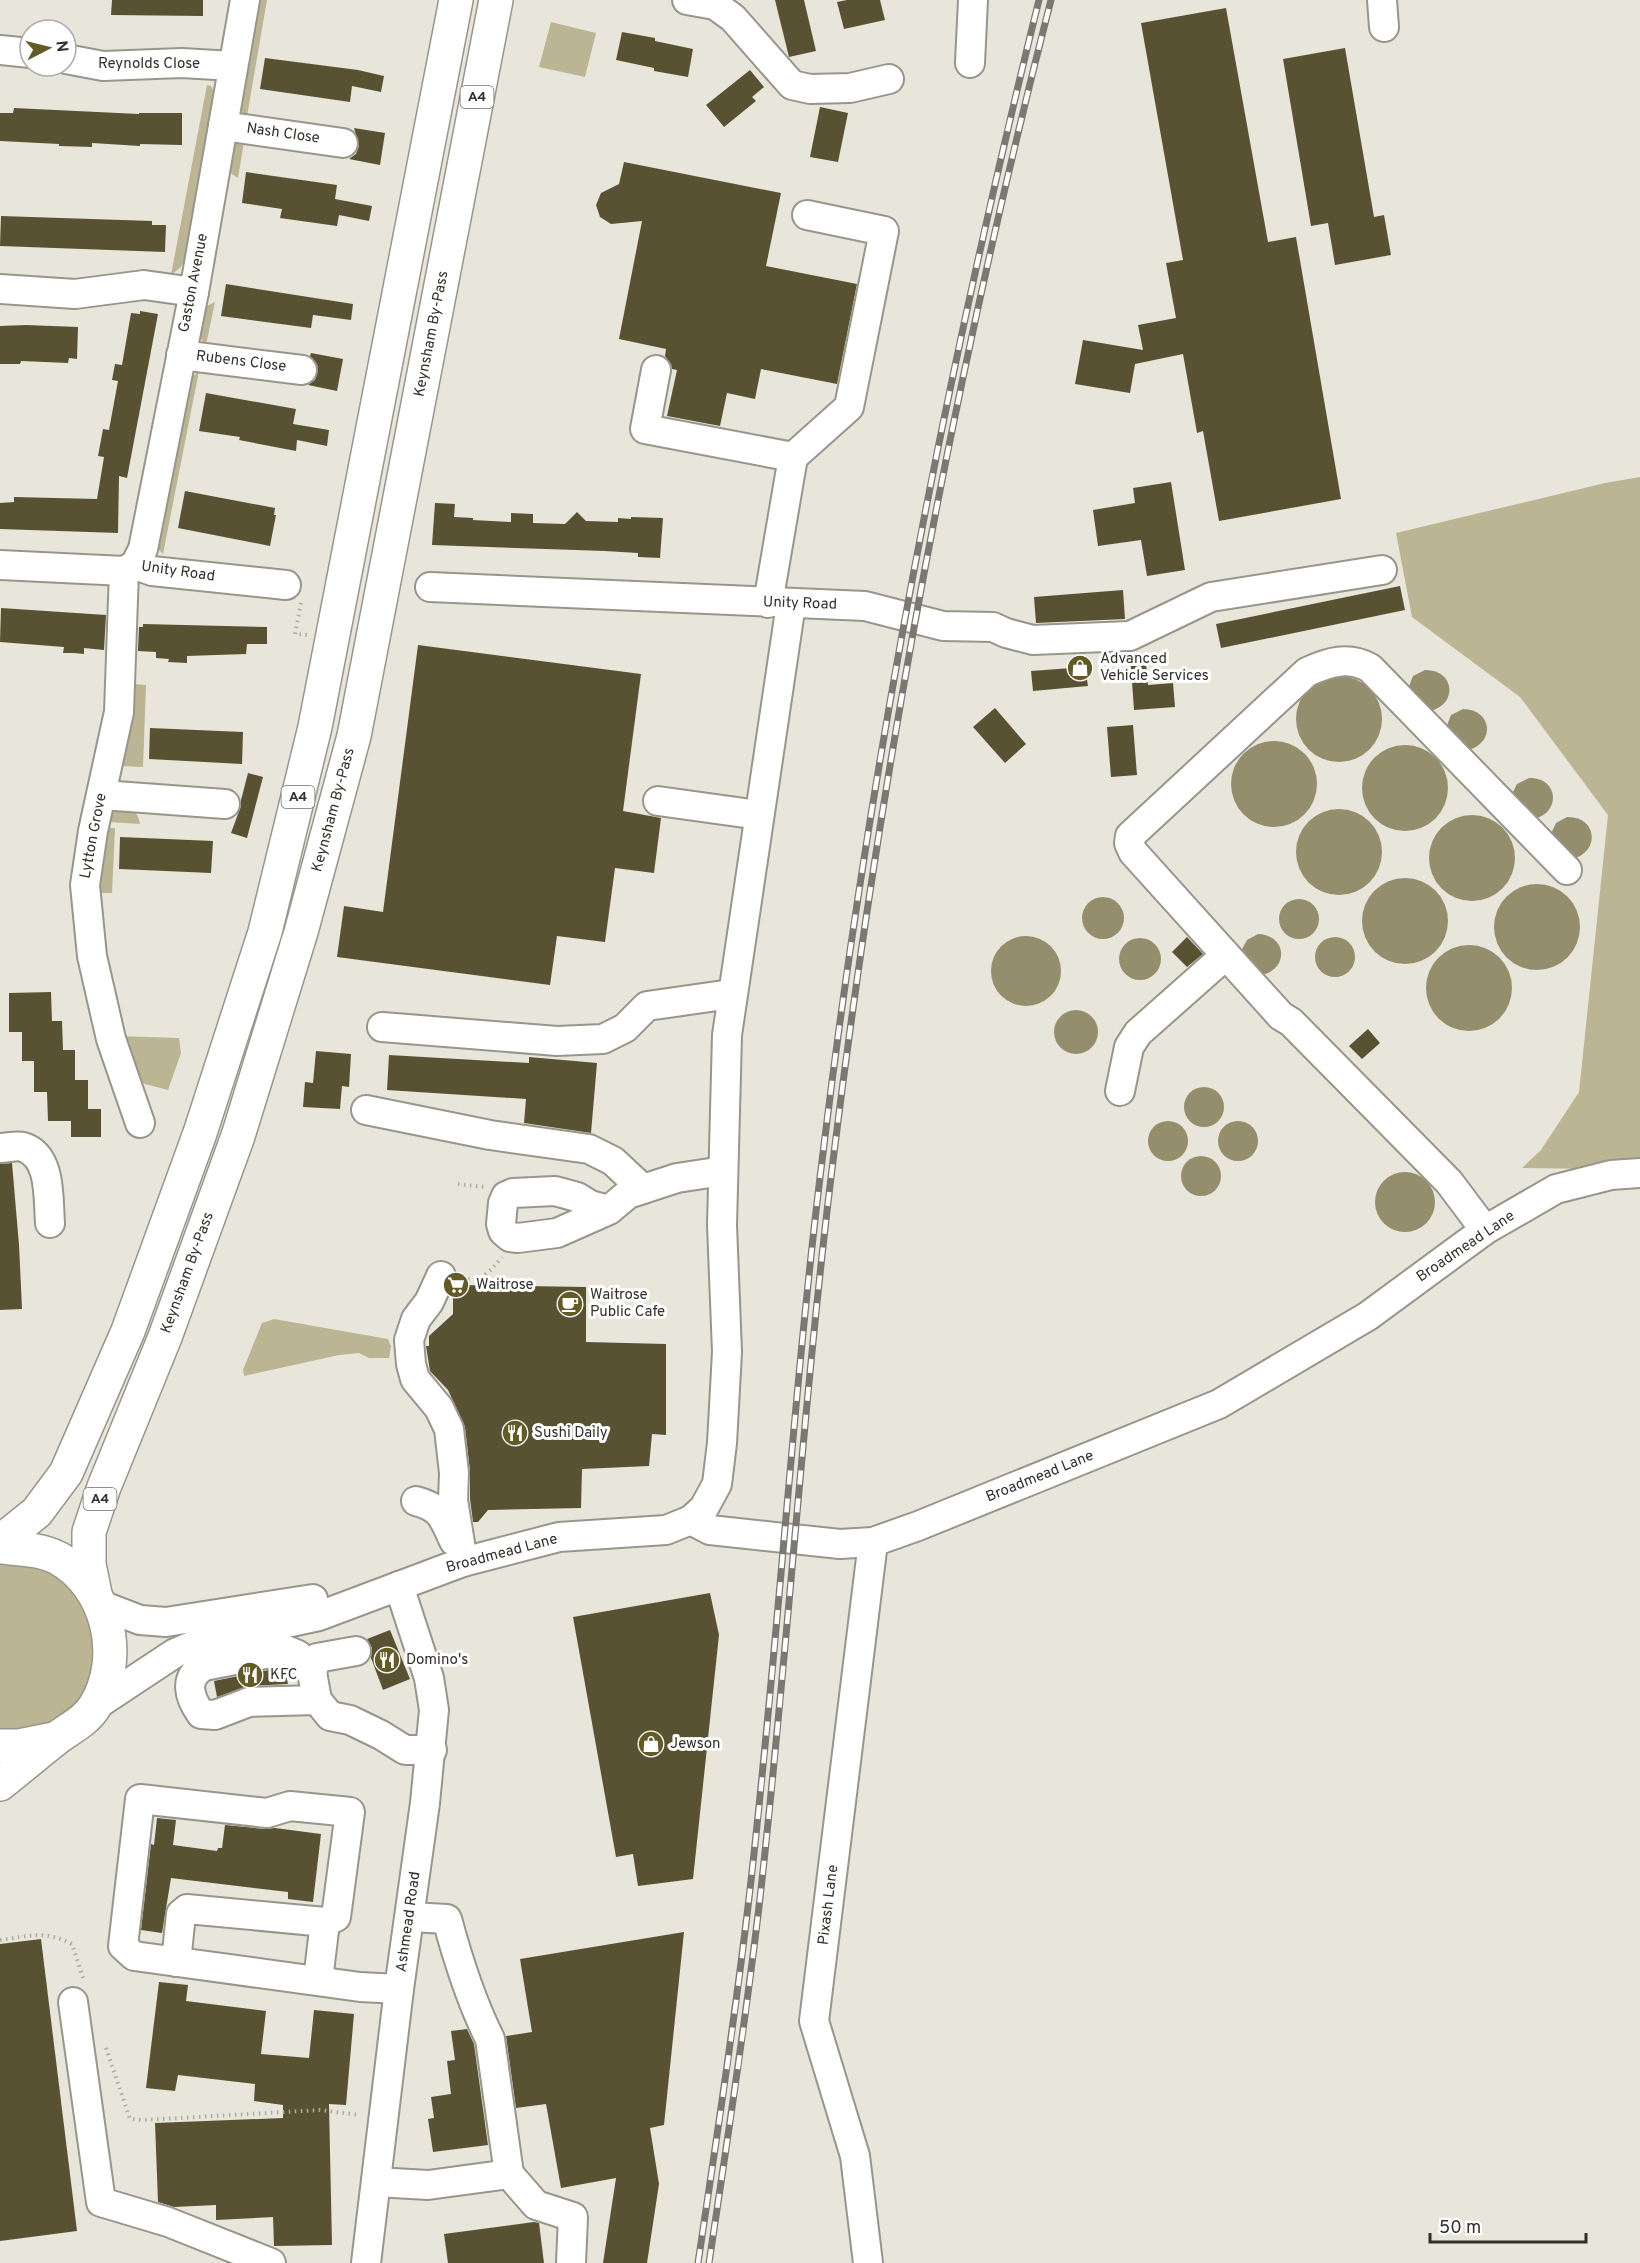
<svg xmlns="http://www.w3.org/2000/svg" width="1640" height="2263" viewBox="0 0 1640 2263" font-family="Overpass,sans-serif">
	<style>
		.green { fill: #bbb593 }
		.water { fill: #948e6d }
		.building { fill: #585233 }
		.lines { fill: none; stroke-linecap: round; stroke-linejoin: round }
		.minor-casing { stroke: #98968b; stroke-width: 32 }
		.highway-casing { stroke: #98968b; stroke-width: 36 }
		.path { stroke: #acaba1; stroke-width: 4; stroke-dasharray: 1.5 4.5; stroke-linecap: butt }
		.minor { stroke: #fff; stroke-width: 28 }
		.highway { stroke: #fff; stroke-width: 33 }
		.rail-casing { stroke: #7a7871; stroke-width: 7 }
		.rail { stroke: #fff; stroke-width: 4.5; stroke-dasharray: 14; stroke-linecap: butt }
		.labels { text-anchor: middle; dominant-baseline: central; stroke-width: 6; stroke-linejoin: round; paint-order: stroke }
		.shield { fill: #fff; stroke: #6f6e6b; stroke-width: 1.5 }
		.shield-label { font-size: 14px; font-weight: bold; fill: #31302b }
		.street-label { font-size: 15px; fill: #31302b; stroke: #fff }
		.poi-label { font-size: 15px; fill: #31302b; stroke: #fff; text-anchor: start }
	</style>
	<rect width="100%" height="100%" fill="#e8e6da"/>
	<g class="green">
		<path d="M 256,0 L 267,0 L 247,116 L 243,114 L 239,105 Z"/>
		<path d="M 551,22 L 596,33 L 585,77 L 539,67 Z"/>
		<path d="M 207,85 L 211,86 L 216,96 L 187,257 L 180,268 L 171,275 Z"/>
		<path d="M 238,142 L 244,142 L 238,178 L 229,172 L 231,147 Z"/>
		<path d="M 215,302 L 206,345 L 198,335 L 205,307 Z"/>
		<path d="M 199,371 L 163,554 L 158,549 L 156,541 L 191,378 Z"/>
		<path d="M 1640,477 L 1640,1166 L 1591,1169 L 1522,1168 L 1541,1150 L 1579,1092 L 1608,815 L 1520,697 L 1412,617 L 1396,533 L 1605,483 Z"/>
		<path d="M 134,684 L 146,685 L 143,767 L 122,766 Z"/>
		<path d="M 114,806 C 127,809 138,808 140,824 L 109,822 Z"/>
		<path d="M 108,828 L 115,828 L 112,893 L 100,893 L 101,867 Z"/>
		<path d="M 117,1036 L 179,1038 L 181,1053 L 168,1090 L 137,1082 Z"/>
		<path d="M 274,1319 L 388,1339 L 391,1346 L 389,1358 L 369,1358 L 359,1353 L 339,1355 L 244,1376 L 243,1370 L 262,1323 Z"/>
		<path d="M 0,1564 L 41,1568 L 67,1583 L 79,1595 L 94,1627 L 92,1677 L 84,1696 L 55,1723 L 0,1733 Z"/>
	</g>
	<g class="water">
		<path d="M 1425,670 C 1454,669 1459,704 1430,711 L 1408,689 L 1413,676 Z"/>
		<circle cx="1339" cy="719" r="43"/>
		<path d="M 1463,709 C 1492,709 1496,743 1468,750 L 1446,728 L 1451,715 Z"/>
		<circle cx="1274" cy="784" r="43"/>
		<circle cx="1405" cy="788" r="43"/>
		<path d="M 1529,778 C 1558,777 1562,812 1534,819 L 1511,796 L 1517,784 Z"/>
		<circle cx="1339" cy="852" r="43"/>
		<circle cx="1472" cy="858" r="43"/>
		<path d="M 1567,817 C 1597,816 1601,852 1572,859 L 1550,836 L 1556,823 Z"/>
		<circle cx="1405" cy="921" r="43"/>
		<circle cx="1537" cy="927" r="43"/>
		<circle cx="1103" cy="918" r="21"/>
		<circle cx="1299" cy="919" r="20"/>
		<path d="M 1258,934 C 1288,935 1289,971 1260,975 L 1241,951 L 1247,940 Z"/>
		<circle cx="1026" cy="971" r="35"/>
		<circle cx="1335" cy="957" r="20"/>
		<circle cx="1140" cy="959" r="21"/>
		<circle cx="1469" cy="988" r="43"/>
		<circle cx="1076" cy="1032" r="22"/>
		<circle cx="1204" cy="1107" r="20"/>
		<circle cx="1238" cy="1141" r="20"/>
		<circle cx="1168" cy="1141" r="20"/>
		<circle cx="1201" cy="1176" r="20"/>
		<circle cx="1405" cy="1202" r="30"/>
	</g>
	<g class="building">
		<path d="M 112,0 L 203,0 L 203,16 L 111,15 Z"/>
		<path d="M 775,0 L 804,0 L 816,51 L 789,57 Z"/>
		<path d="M 847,0 L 880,0 L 885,20 L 844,29 L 837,2 Z"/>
		<path d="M 1226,8 L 1268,242 L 1296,237 L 1341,499 L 1219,521 L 1203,431 L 1197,433 L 1183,354 L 1135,364 L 1130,393 L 1075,384 L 1083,340 L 1143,350 L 1138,325 L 1176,318 L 1166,263 L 1183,260 L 1141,23 Z"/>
		<path d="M 622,32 L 655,38 L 655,41 L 693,49 L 688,77 L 654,71 L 654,68 L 616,60 Z"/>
		<path d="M 1345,48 L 1374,217 L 1384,215 L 1391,255 L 1335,265 L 1328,223 L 1311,226 L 1283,59 Z"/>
		<path d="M 265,58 L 358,70 L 384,76 L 381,92 L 352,86 L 350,102 L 260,89 Z"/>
		<path d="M 750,70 L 764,87 L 752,97 L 756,101 L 724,127 L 706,105 Z"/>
		<path d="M 820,107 L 848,113 L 838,162 L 810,157 Z"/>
		<path d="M 14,108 L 139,114 L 139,113 L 182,113 L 182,145 L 140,144 L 140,146 L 92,143 L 92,147 L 59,146 L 59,144 L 0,141 L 0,113 L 13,113 Z"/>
		<path d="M 354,128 L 385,133 L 380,165 L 349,159 L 356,154 L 359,146 Z"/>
		<path d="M 624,162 L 781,193 L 766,266 L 857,284 L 837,384 L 761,369 L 755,399 L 727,393 L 720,426 L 667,416 L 677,370 L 672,369 L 671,364 L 665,356 L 666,349 L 619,339 L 642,221 L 611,224 L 600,217 L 596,205 L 601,193 L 619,184 Z"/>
		<path d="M 246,172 L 337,185 L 335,199 L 372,206 L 369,221 L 339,215 L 337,226 L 280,218 L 282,209 L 242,203 Z"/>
		<path d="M 1,216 L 152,221 L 152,225 L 166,225 L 165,252 L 0,246 Z"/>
		<path d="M 226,284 L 353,304 L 351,320 L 313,315 L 311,328 L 221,316 Z"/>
		<path d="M 140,311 L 158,314 L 127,478 L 119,476 L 118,533 L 0,529 L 0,503 L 14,502 L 14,497 L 97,499 L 104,457 L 98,456 L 103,429 L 109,430 L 118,381 L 112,380 L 115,364 L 122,365 L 131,313 L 140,314 Z"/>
		<path d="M 26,325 L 78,327 L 77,359 L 69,358 L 68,363 L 21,361 L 20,364 L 0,364 L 0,326 Z"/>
		<path d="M 311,353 L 343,359 L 337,391 L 308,385 L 315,380 L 318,371 L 317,364 L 310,356 Z"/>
		<path d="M 206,393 L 296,409 L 293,424 L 329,430 L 327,446 L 297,440 L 296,451 L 239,440 L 240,437 L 199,431 Z"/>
		<path d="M 1171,482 L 1185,570 L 1147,576 L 1141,540 L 1098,546 L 1093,510 L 1135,503 L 1133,488 Z"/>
		<path d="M 185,491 L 275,508 L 274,515 L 276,515 L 270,546 L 178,528 Z"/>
		<path d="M 435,503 L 455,504 L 454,517 L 473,518 L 473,520 L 511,522 L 511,513 L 533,514 L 533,523 L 565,524 L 577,512 L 586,521 L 618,522 L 618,518 L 631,519 L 631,517 L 663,518 L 660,558 L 638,557 L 638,553 L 605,551 L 432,545 Z"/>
		<path d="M 1400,586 L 1405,610 L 1221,648 L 1216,624 Z"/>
		<path d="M 1123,590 L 1125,619 L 1036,623 L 1034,597 Z"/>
		<path d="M 1,608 L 106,615 L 104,650 L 84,648 L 84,654 L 74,653 L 63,653 L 64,647 L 0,642 Z"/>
		<path d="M 143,624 L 267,627 L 267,644 L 247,644 L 246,654 L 187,656 L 187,663 L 168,662 L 169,659 L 156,658 L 156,652 L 138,651 L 139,627 L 143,627 Z"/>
		<path d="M 418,645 L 641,674 L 623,811 L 661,818 L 654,873 L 615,868 L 605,942 L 557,936 L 550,985 L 337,957 L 344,906 L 383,912 Z"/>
		<path d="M 1145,653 L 1148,685 L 1173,683 L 1175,707 L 1134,710 L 1130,654 Z"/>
		<path d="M 1085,667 L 1088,686 L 1033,691 L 1031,671 Z"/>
		<path d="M 995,708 L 1026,744 L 1005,763 L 973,727 Z"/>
		<path d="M 1133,725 L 1137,775 L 1111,777 L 1107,727 Z"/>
		<path d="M 150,728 L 243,732 L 242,764 L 149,759 Z"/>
		<path d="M 248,773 L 263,777 L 247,838 L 231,833 L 241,806 L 241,800 Z"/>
		<path d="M 120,837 L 213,841 L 211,873 L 119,869 Z"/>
		<path d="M 1187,937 L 1203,954 L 1187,967 L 1172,952 Z"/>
		<path d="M 51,992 L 52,1021 L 62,1021 L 63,1050 L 75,1050 L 75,1080 L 88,1080 L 88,1109 L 101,1109 L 101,1137 L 71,1137 L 71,1121 L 48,1121 L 47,1092 L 34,1092 L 34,1061 L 22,1061 L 22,1032 L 9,1032 L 9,993 Z"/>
		<path d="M 1368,1029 L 1380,1043 L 1362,1059 L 1349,1046 Z"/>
		<path d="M 316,1051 L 351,1054 L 349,1087 L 342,1086 L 340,1109 L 303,1107 L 305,1082 L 313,1083 Z"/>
		<path d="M 389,1055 L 529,1063 L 529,1057 L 597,1063 L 591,1133 L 524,1123 L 526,1099 L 387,1090 Z"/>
		<path d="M 12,1163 L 19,1245 L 22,1309 L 0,1310 L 0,1164 Z"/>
		<path d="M 455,1285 L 586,1287 L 586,1342 L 666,1344 L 666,1435 L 652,1434 L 649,1466 L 582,1469 L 581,1508 L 488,1510 L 478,1522 L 473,1522 L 470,1499 L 470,1471 L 465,1427 L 448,1390 L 430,1371 L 426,1346 L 429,1346 L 429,1336 L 453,1314 L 453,1290 Z"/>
		<path d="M 710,1593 L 719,1635 L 693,1879 L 638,1886 L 633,1854 L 616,1857 L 573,1617 Z"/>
		<path d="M 390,1630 L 410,1679 L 383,1690 L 371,1658 L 372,1648 L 367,1639 Z"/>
		<path d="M 284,1667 L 288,1684 L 248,1686 L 217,1697 L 214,1681 Z"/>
		<path d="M 157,1818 L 176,1820 L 173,1845 L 217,1851 L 218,1848 L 222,1848 L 225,1825 L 265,1829 L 275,1828 L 321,1834 L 313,1902 L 288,1899 L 288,1892 L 171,1878 L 162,1933 L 141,1930 L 151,1844 L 154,1845 Z"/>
		<path d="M 684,1932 L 664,2125 L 650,2128 L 659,2184 L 647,2263 L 603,2263 L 616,2178 L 561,2188 L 546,2104 L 516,2108 L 506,2036 L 532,2032 L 520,1959 Z"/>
		<path d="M 41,1939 L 77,2231 L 0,2241 L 0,1944 Z"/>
		<path d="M 159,1982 L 188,1985 L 186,2001 L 266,2011 L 261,2054 L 309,2058 L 314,2010 L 354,2014 L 346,2105 L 329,2104 L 332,2245 L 274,2246 L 273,2217 L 216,2220 L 216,2205 L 174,2207 L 158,2202 L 155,2123 L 283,2118 L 283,2105 L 254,2101 L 255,2084 L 178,2075 L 175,2091 L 146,2088 Z"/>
		<path d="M 467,2029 L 474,2044 L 488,2145 L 433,2152 L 428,2119 L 434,2118 L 431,2097 L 451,2094 L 447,2061 L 455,2060 L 451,2031 Z"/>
		<path d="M 534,2222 L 539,2223 L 544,2263 L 448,2263 L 444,2234 Z"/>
	</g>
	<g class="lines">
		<g class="minor-casing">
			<g id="minor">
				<path d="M 687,0 L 715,5 L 733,18 L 792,85 L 810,89 L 850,88 L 889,79"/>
				<path d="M 1382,0 L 1384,27"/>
				<path d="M 0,50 L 30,53"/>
				<path d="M 66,59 L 103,66 L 182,63 L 233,66"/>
				<path d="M 970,63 L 973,0"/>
				<path d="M 223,126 L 343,143"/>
				<path d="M 0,289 L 75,294 L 144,285 L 194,292"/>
				<path d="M 181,355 L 302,370"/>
				<path d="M 656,370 L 645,429 L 793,457"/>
				<path d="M 0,565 L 124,571 L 135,565"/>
				<path d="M 135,565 L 143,549 L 194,292 L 245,0"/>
				<path d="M 135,565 L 152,571 L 286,585"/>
				<path d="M 124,571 L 119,712 L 93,831 L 85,885 L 92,956 L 111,1039 L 140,1123"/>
				<path d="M 430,587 L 865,606 L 943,626 L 993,627 L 1006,633 L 1033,640 L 1130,636 L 1211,597 L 1382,570"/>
				<path d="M 768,603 L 793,457 L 849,407 L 884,231 L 807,215"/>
				<path d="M 102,795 L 225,804"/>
				<path d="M 658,801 L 759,815"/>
				<path d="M 382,1027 L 557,1041 L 603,1039 L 625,1028 L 647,1006 L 731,994"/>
				<path d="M 1120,1091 L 1129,1047 L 1138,1033 L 1226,955"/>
				<path d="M 366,1110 L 490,1135 L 589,1149 L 613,1161 L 643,1189"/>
				<path d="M 0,1148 C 7,1148 17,1145 23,1147 C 52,1156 48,1199 50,1223"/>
				<path d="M 609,1210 L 590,1205 L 577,1197 L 555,1191 L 513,1193 L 506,1196 L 503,1203 L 501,1224 L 503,1231 L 510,1237 L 518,1238 L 557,1233 L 609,1210 L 628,1194 L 677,1178 L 723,1171"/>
				<path d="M 1485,1230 L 1449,1182 L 1291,1022 L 1281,1016 L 1133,852 L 1129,843 L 1130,836 L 1307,672 C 1329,662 1348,656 1370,668 L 1567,870"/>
				<path d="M 441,1276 L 429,1302 L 416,1319 L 409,1340 L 411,1364 L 415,1379 L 439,1408 L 449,1429 L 454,1473 L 453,1500 L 463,1562"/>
				<path d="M 416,1501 C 442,1508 443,1518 454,1541"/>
				<path d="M 691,1520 L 704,1508 L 717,1484 L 722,1443 L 727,1352 L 722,1225 L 727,1035 L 791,604"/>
				<path d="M 101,1605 L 140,1620 L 166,1622 L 313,1599"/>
				<path d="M 356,1651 L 317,1658 L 312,1672 L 317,1700 L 330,1716 L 350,1720 L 381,1735 L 405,1750 L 432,1750"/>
				<path d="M 312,1672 L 298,1655 L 286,1650 L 204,1666 C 183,1678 189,1697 201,1714 L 215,1715 L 249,1702 L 317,1700"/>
				<path d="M 95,1706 L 175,1653 L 203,1641 L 319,1616 L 463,1562 L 559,1537 L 666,1530 L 691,1520 L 710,1530 L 840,1544 L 873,1542 L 918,1526 L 1219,1404 L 1368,1316 L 1485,1230 L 1556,1189 L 1611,1175 L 1640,1173"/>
				<path d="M 325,1922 L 336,1917 L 350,1812 L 290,1806 L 267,1813 L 140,1799 L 123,1946 L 134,1956 L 360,1987 L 399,1989"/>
				<path d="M 176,1962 L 181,1914 L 187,1909 L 325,1922 L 318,1980"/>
				<path d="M 73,2002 L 101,2202 L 168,2222 L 271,2263"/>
				<path d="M 509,2174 L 536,2205 L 573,2217 L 571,2263"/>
				<path d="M 376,2182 L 428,2185 L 509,2174 L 490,2039 C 471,2001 458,1960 447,1919 L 410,1917"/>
				<path d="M 366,2263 L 399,1989 L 425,1803 L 434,1710 L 429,1678 L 399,1586"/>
				<path d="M 868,2263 L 855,2156 L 814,2021 L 873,1542"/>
			</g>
		</g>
		<g class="highway-casing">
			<g id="highway">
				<path d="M 0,1542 L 37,1512 L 66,1473 L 128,1331 L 200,1133 L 265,932 L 315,727 L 456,0"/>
				<path d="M 0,1547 C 20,1549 40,1549 58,1558 C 108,1586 125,1657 95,1706 C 86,1721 70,1728 57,1738 C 38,1753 19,1769 0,1784"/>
				<path d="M 95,1594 L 89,1564 L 89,1532 L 104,1487 L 165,1337 L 238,1136 L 301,932 L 354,736 L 496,0"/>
				<path d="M 0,1746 L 19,1746 L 54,1739"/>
			</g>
		</g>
		<g class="path">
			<path d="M 301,603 L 295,634 L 307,635"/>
			<path d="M 458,1184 L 484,1187"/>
			<path d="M 462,1279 C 484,1281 489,1272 502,1257"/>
			<path d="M 0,1940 C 29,1936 45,1930 72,1944 L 84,1981"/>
			<path d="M 106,2048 L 130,2119 L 144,2120 L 320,2110 L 359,2115"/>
		</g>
		<use href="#minor" class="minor"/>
		<use href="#highway" class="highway"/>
		<g class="rail-casing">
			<g id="rail">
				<path d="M 698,2263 C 716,2142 735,2020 749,1898 C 778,1650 792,1401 823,1153 C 870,765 945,380 1039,0"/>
				<path d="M 709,2263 C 727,2142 746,2020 760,1898 C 788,1650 803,1401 834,1153 C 882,765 954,379 1051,0"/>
			</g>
		</g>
		<use href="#rail" class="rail"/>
	</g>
	<defs>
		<g id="shop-disc" transform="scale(1.35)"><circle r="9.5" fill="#635a26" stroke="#fff"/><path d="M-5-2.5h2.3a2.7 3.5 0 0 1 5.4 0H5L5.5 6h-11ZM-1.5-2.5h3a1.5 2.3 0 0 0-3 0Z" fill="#fff"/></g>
		<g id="supermarket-disc" transform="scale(1.35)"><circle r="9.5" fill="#635a26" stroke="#fff"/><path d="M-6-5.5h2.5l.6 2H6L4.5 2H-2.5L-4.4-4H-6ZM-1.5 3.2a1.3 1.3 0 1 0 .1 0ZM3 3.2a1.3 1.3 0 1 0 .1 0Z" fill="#fff"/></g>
		<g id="cafe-disc" transform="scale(1.35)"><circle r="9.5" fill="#635a26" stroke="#fff"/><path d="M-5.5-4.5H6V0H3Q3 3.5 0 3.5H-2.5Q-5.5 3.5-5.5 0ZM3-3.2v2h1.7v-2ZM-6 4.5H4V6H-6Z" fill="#fff"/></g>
		<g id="restaurant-disc" transform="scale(1.35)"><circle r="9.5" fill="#635a26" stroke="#fff"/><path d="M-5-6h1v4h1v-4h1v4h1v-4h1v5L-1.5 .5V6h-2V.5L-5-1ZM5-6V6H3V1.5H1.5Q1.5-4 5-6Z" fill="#fff"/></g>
	</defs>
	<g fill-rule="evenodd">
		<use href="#shop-disc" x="1080" y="668"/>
		<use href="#supermarket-disc" x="456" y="1285"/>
		<use href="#cafe-disc" x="570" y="1304"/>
		<use href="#restaurant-disc" x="515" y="1433"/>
		<use href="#restaurant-disc" x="387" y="1660"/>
		<use href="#restaurant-disc" x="250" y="1675"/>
		<use href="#shop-disc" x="651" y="1744"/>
	</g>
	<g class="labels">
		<g class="shield">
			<rect x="460.5" y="86" width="33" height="22" rx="4.5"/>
			<rect x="281.5" y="786" width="33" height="22" rx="4.5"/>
			<rect x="83.5" y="1488" width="33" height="22" rx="4.5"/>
		</g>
		<g class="shield-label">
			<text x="477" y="97">A4</text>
			<text x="298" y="797">A4</text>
			<text x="100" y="1499">A4</text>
		</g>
		<g class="street-label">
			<text x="149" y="64">Reynolds Close</text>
			<text transform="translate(283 134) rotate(8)">Nash Close</text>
			<text transform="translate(194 283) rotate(-79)">Gaston Avenue</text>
			<text transform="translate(432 334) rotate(-79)">Keynsham By-Pass</text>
			<text transform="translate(241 362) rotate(7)">Rubens Close</text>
			<text transform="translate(178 572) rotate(8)">Unity Road</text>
			<text transform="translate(800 604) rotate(2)">Unity Road</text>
			<text transform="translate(334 810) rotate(-75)">Keynsham By-Pass</text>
			<text transform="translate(94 836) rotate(-79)">Lytton Grove</text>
			<text transform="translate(1466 1247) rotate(-34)">Broadmead Lane</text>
			<text transform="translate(188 1273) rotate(-70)">Keynsham By-Pass</text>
			<text transform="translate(1040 1477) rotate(-22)">Broadmead Lane</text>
			<text transform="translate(502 1554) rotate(-15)">Broadmead Lane</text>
			<text transform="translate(829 1905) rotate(-83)">Pixash Lane</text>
			<text transform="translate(409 1922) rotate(-82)">Ashmead Road</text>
		</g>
		<g class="poi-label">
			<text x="1100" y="659">Advanced<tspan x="1100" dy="17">Vehicle Services</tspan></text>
			<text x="476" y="1285">Waitrose</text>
			<text x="590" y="1295">Waitrose<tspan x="590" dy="17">Public Cafe</tspan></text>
			<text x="534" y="1433">Sushi Daily</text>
			<text x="406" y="1660">Domino's</text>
			<text x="270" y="1675">KFC</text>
			<text x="670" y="1744">Jewson</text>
		</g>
	</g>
	<g transform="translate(48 48) rotate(83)"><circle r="28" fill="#ffffff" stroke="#adacaa" stroke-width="1.5"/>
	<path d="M0-4.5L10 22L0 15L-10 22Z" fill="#635a26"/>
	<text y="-9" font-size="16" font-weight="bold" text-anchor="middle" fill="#31302b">N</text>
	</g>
	<path d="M1430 2233v9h156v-9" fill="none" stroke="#31302b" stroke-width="3"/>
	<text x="1439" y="2233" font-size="18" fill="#31302b" stroke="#ffffff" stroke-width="4.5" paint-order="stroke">50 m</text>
</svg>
